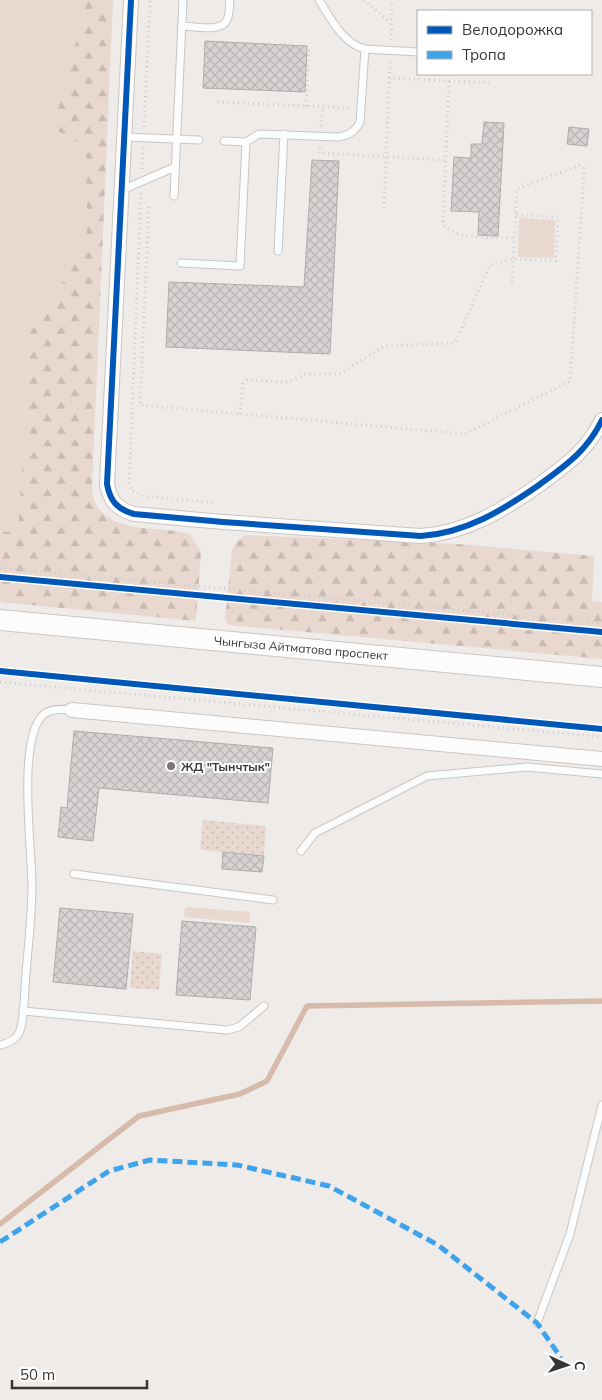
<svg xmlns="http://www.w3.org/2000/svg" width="602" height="1400" viewBox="0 0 602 1400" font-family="Mulish,sans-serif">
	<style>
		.grass { fill: #e9d8cf }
		.forest { fill: url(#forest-firs) }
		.park { fill: url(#park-dots) }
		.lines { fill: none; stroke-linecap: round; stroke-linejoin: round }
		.stream { stroke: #d8baaa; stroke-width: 5.5 }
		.building { fill: url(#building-cross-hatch); stroke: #afacab }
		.lane-casing { stroke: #c9c6c4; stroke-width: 9 }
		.street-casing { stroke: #c9c6c4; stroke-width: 16 }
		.secondary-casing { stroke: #c9c6c4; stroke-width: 22 }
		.path { stroke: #cecccc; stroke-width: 3; stroke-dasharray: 1 4; stroke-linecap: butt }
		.lane { stroke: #fdfcfc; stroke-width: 7 }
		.street { stroke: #fdfcfc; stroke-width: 14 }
		.secondary { stroke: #fdfcfc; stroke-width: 20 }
		.quiet { stroke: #3fa3eb; stroke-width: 5; stroke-dasharray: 10 5; stroke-linecap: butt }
		.cycleway-casing { stroke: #fff; stroke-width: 9 }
		.cycleway { stroke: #0057b8; stroke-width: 6 }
		.poi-dot { fill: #787574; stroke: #fff; stroke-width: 2 }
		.labels { text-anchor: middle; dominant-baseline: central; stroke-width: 4; stroke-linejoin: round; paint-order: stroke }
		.street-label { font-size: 12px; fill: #383635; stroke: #fff }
		.poi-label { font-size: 12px; font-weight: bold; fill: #383635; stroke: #fff; text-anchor: start }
	</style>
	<defs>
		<pattern id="forest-firs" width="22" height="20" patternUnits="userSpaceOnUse" patternTransform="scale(1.25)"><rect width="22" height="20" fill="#e9d8cf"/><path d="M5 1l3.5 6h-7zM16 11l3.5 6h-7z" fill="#c9bab2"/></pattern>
		<pattern id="park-dots" width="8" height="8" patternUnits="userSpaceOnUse" patternTransform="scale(1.25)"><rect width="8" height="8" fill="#e9d8cf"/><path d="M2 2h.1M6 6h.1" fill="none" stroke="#c9bab2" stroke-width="1.8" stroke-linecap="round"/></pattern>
		<pattern id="building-cross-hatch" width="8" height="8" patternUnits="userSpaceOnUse" patternTransform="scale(1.25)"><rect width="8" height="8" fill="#d7d3d2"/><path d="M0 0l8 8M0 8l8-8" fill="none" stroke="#b9b6b5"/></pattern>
	</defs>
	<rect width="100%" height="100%" fill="#efebe9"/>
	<g class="grass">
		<path d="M 0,0 L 87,0 L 53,128 L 86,148 L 87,245 L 30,333 L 18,533 L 0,531 Z"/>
		<path d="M 519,218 L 555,220 L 554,258 L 518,257 Z"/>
		<path d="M 187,907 L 250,912 L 249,923 L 184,917 L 185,909 Z"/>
	</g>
	<g class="forest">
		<path d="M 87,0 L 113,0 L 93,464 C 93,474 91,487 93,496 C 103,536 160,525 190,534 L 201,552 L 196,621 L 0,602 L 0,531 L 18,533 L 30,333 L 87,245 L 86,148 L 53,128 Z"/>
		<path d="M 245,535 L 458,544 L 594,556 L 592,601 L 602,602 L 602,659 L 229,625 L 225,620 L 232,550 L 237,542 Z"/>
	</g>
	<g class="park">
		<path d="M 203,820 L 266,826 L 264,856 L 200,850 Z"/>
		<path d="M 133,951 L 162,954 L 159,990 L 130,988 Z"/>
	</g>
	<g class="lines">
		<path class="stream" d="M 0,1224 L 139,1116 L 240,1094 L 267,1081 L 307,1006 L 602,1001"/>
	</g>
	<g class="building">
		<path d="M 205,41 L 307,46 L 305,92 L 203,88 Z"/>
		<path d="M 484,122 L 504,123 L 498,236 L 478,235 L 479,212 L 451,211 L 454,157 L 471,158 L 471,144 L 482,144 Z"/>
		<path d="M 569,127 L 589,129 L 587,146 L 567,144 Z"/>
		<path d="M 312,160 L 339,161 L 330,354 L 166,347 L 169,282 L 304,287 Z"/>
		<path d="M 74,731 L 273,748 L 268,803 L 99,788 L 93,841 L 58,837 L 61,807 L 67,808 Z"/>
		<path d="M 223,852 L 264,856 L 262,872 L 222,869 Z"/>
		<path d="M 60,908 L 133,914 L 126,989 L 53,982 Z"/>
		<path d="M 182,921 L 256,927 L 250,1000 L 176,995 Z"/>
	</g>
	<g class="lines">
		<g class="lane-casing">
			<g id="lane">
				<path d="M 319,0 C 330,17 343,44 365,49 L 418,52"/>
				<path d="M 182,26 C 194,26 221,33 227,20 C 230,14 229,6 230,0"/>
				<path d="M 125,137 L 199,140"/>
				<path d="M 224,141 L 246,142"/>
				<path d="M 122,190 L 175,167"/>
				<path d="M 174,196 L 183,0"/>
				<path d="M 278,251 L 284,134"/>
				<path d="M 181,263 L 240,266 L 246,142 L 259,134 L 338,137 C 349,135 355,132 360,122 L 365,49"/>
				<path d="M 301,851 L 315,833 L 427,776 L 527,767 L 602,774"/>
				<path d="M 74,874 L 273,900"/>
				<path d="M 23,1011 L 227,1030 L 239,1027 L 264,1006"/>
				<path d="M 0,1045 C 5,1044 13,1041 17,1036 C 24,1029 24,999 25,988 C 27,954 32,920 32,886 C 32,850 17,740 43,715 C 50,708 63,709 72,710"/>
				<path d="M 537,1323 L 570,1234 L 602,1105"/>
			</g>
		</g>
		<g class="street-casing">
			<g id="street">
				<path d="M 131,0 L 107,484 C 110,501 117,509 134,514 L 223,522 L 421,536 C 466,533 503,510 539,485 C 566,465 587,451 602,420"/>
				<path d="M 72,710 L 602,759"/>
			</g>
		</g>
		<g class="secondary-casing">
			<path id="secondary" d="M 0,620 L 602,677"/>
		</g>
		<g class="path">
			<path d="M 364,0 L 391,23"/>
			<path d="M 391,40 L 392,0"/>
			<path d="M 389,78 L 493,83"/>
			<path d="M 449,81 L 443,224 C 456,241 494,237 514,238"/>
			<path d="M 218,102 L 351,108"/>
			<path d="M 306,106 L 309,49"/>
			<path d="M 321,126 L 323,107"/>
			<path d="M 144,127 L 150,0"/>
			<path d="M 320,147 L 319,153 L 445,160"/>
			<path d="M 142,169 L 143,148"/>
			<path d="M 141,193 L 129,485 L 132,491 L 143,496 L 215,503"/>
			<path d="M 149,207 L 140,405 L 465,434 L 570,381 L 584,173 L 583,168 L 580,165 L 517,189 L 512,283"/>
			<path d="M 384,208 L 390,61"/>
			<path d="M 240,414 L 243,384 L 247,380 L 287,382 L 306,374 L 339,374 L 385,346 L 455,343 L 490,265 L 513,259 L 556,261 L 558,217 L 516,215"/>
			<path d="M 0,568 L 602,623"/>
			<path d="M 0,682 L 602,737"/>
		</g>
		<use href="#lane" class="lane"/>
		<use href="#street" class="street"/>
		<use href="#secondary" class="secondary"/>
		<path class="quiet" d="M 0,1242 L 109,1171 L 150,1160 L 237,1165 L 329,1186 L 438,1245 L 537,1323 L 561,1358"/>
		<g class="cycleway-casing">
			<g id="cycleway">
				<path d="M 131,0 L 107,484 C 110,501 117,509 134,514 L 223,522 L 421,536 C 466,533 503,510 539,485 C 566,465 587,451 602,420"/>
				<path d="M 0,577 L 602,632"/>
				<path d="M 0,671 L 602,729"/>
			</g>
		</g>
		<use href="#cycleway" class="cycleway"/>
	</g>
	<circle class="poi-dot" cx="171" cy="766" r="5"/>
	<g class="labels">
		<g class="street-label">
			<text transform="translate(301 648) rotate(5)">Чынгыза Айтматова проспект</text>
		</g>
		<g class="poi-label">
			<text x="181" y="766">ЖД "Тынчтык"</text>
		</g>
	</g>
	<rect x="417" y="10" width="175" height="65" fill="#ffffff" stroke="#afafae"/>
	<rect x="427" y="26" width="25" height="8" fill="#0057b8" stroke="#afafae"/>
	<text x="462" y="35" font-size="15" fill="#383635">Велодорожка</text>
	<rect x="427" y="51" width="25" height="8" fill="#3fa3eb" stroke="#afafae"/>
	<text x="462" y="60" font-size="15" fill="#383635">Тропа</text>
	<g transform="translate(567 1365) rotate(93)" stroke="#ffffff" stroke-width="4" paint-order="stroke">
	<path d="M0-4L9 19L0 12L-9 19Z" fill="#383635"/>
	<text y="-8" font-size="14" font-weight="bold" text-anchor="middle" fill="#383635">С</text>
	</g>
	<path d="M12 1380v8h135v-8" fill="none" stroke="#383635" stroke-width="2.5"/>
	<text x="20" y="1380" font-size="15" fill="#383635" stroke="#ffffff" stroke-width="4" paint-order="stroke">50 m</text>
</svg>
